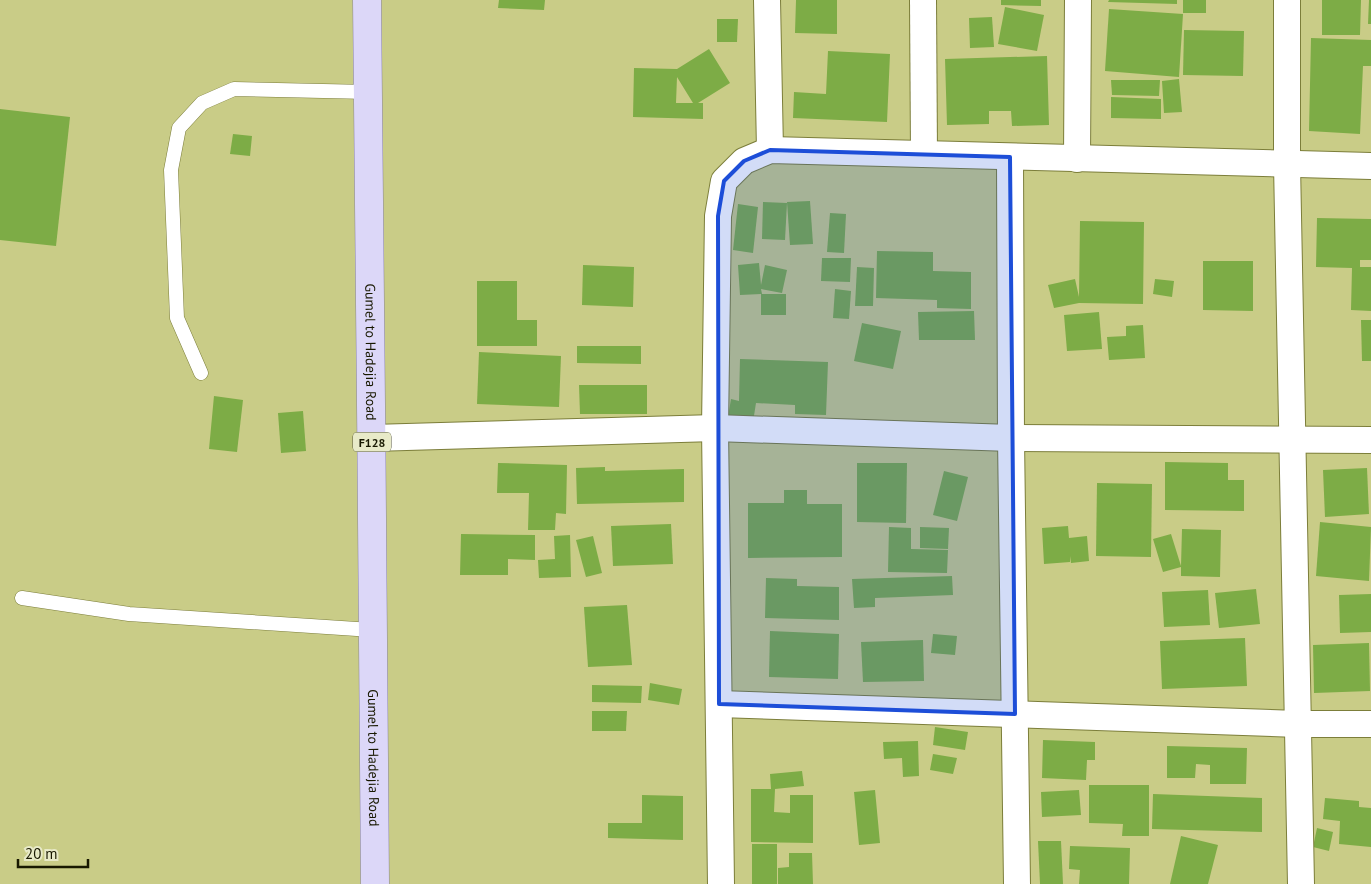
<svg xmlns="http://www.w3.org/2000/svg" width="1371" height="884" viewBox="0 0 1371 884" font-family="'PT Sans',sans-serif">
	<style>
		.building { fill: #7dac46; fill-rule: evenodd }
		.lines { fill: none; stroke-linecap: round; stroke-linejoin: round }
		.service-casing { stroke: #7c7e3a; stroke-width: 15 }
		.minor-casing { stroke: #7c7e3a; stroke-width: 28 }
		.primary-casing { stroke: #88839f; stroke-width: 29 }
		.service { stroke: #fff; stroke-width: 14 }
		.minor { stroke: #fff; stroke-width: 26 }
		.primary { stroke: #dcd7f8; stroke-width: 28 }
		.marked { fill: #1d4ed8; fill-opacity: 0.2; stroke: #1d4ed8; stroke-width: 4; stroke-linejoin: round }
		.labels { text-anchor: middle; dominant-baseline: central; stroke-width: 4.5; stroke-linejoin: round; paint-order: stroke }
		.shield { fill: #e8eac8; stroke: #56573c; stroke-width: 1 }
		.shield-label { font-size: 12px; font-weight: bold; fill: #181800 }
		.street-label { font-size: 14px; fill: #181800; stroke: #e8eac8 }
	</style>
	<rect width="100%" height="100%" fill="#c9cc87"/>
	<g class="building">
		<path d="M 499,0 L 545,0 L 544,10 L 498,8 Z"/>
		<path d="M 796,0 L 837,0 L 837,34 L 795,33 Z"/>
		<path d="M 1001,0 L 1041,0 L 1041,6 L 1001,5 Z"/>
		<path d="M 1109,0 L 1177,0 L 1177,4 L 1108,2 Z"/>
		<rect x="1183" y="0" width="23" height="13"/>
		<path d="M 1322,0 L 1361,0 L 1360,35 L 1322,35 Z"/>
		<path d="M 1369,0 L 1371,0 L 1371,24 L 1368,24 Z"/>
		<path d="M 1005,7 L 1044,15 L 1037,51 L 998,44 Z"/>
		<path d="M 1109,9 L 1183,14 L 1179,77 L 1105,71 Z"/>
		<path d="M 992,17 L 994,47 L 970,48 L 969,18 Z"/>
		<path d="M 717,19 L 738,19 L 737,42 L 717,42 Z"/>
		<path d="M 1184,30 L 1244,31 L 1243,76 L 1183,75 Z"/>
		<path d="M 1311,38 L 1371,40 L 1371,66 L 1363,66 L 1360,134 L 1309,131 Z"/>
		<path d="M 709,49 L 730,83 L 698,103 L 703,103 L 703,119 L 633,117 L 634,68 L 677,69 ZM 677,77 L 693,103 L 676,103 Z"/>
		<path d="M 828,51 L 890,54 L 887,122 L 793,118 L 794,92 L 826,94 Z"/>
		<path d="M 1047,56 L 1049,125 L 1012,126 L 1011,111 L 989,111 L 989,124 L 947,125 L 945,59 Z"/>
		<path d="M 1179,79 L 1182,112 L 1164,113 L 1162,81 Z"/>
		<path d="M 1111,80 L 1160,80 L 1159,96 L 1112,95 Z"/>
		<path d="M 1111,97 L 1161,99 L 1161,119 L 1111,118 Z"/>
		<path d="M 0,109 L 70,117 L 56,246 L 0,240 Z"/>
		<path d="M 233,134 L 252,136 L 250,156 L 230,154 Z"/>
		<path d="M 810,201 L 813,244 L 790,245 L 787,202 Z"/>
		<path d="M 763,202 L 787,203 L 785,240 L 762,239 Z"/>
		<path d="M 738,204 L 758,207 L 753,253 L 733,250 Z"/>
		<path d="M 830,213 L 846,214 L 844,253 L 827,252 Z"/>
		<path d="M 1317,218 L 1371,219 L 1371,260 L 1360,260 L 1360,267 L 1371,267 L 1371,311 L 1351,310 L 1352,268 L 1316,267 Z"/>
		<path d="M 1080,221 L 1144,222 L 1143,304 L 1079,303 L 1054,308 L 1048,285 L 1075,279 L 1079,297 Z"/>
		<path d="M 877,251 L 933,252 L 933,271 L 971,272 L 971,309 L 937,308 L 937,300 L 876,298 Z"/>
		<path d="M 822,258 L 851,258 L 850,282 L 821,281 Z"/>
		<path d="M 1203,261 L 1253,261 L 1253,311 L 1203,310 Z"/>
		<path d="M 759,263 L 761,285 L 765,265 L 787,270 L 782,293 L 761,289 L 762,294 L 786,294 L 786,315 L 761,315 L 761,294 L 740,295 L 738,265 Z"/>
		<path d="M 583,265 L 634,267 L 633,307 L 582,305 Z"/>
		<path d="M 857,267 L 874,268 L 873,306 L 855,306 Z"/>
		<path d="M 1155,279 L 1174,281 L 1172,297 L 1153,294 Z"/>
		<path d="M 477,281 L 517,281 L 517,320 L 537,320 L 537,346 L 477,346 Z"/>
		<path d="M 835,289 L 851,291 L 849,319 L 833,318 Z"/>
		<path d="M 974,311 L 975,340 L 919,340 L 918,312 Z"/>
		<path d="M 1099,312 L 1102,349 L 1067,351 L 1064,315 Z"/>
		<path d="M 1361,320 L 1371,320 L 1371,361 L 1362,361 Z"/>
		<path d="M 862,323 L 901,331 L 893,369 L 854,361 Z"/>
		<path d="M 1143,325 L 1145,358 L 1109,360 L 1107,337 L 1126,336 L 1126,326 Z"/>
		<path d="M 577,346 L 641,346 L 641,364 L 577,363 Z"/>
		<path d="M 479,352 L 561,356 L 559,407 L 477,404 Z"/>
		<path d="M 740,359 L 828,362 L 826,415 L 795,414 L 795,405 L 756,403 L 753,422 L 728,417 L 731,399 L 739,401 Z"/>
		<path d="M 579,385 L 647,385 L 647,414 L 580,414 Z"/>
		<path d="M 214,396 L 243,400 L 237,452 L 209,449 Z"/>
		<path d="M 303,411 L 306,451 L 281,453 L 278,413 Z"/>
		<path d="M 1165,462 L 1228,463 L 1228,480 L 1244,480 L 1244,511 L 1165,510 Z"/>
		<path d="M 498,463 L 567,465 L 566,514 L 556,513 L 555,530 L 528,530 L 529,493 L 497,493 Z"/>
		<path d="M 857,463 L 907,463 L 906,523 L 857,522 Z"/>
		<path d="M 605,467 L 605,471 L 684,469 L 684,502 L 577,504 L 576,468 Z"/>
		<path d="M 1367,468 L 1369,514 L 1325,517 L 1323,470 Z"/>
		<path d="M 944,471 L 968,477 L 957,521 L 933,515 Z"/>
		<path d="M 1097,483 L 1152,484 L 1151,557 L 1096,556 Z"/>
		<path d="M 784,490 L 807,490 L 807,504 L 842,504 L 842,557 L 748,558 L 748,503 L 784,503 Z"/>
		<path d="M 1320,522 L 1371,527 L 1369,581 L 1316,576 Z"/>
		<path d="M 671,524 L 673,564 L 613,566 L 611,526 Z"/>
		<path d="M 1068,526 L 1069,538 L 1087,536 L 1089,561 L 1071,563 L 1070,556 L 1070,562 L 1044,564 L 1042,528 Z"/>
		<path d="M 889,527 L 911,528 L 911,549 L 948,550 L 947,573 L 888,572 Z"/>
		<path d="M 920,527 L 949,528 L 948,549 L 920,548 Z"/>
		<path d="M 1182,529 L 1221,530 L 1220,577 L 1181,576 L 1181,567 L 1163,572 L 1153,539 L 1171,534 L 1181,566 Z"/>
		<path d="M 461,534 L 535,535 L 535,560 L 508,559 L 508,575 L 460,575 Z"/>
		<path d="M 570,535 L 571,577 L 539,578 L 538,560 L 555,559 L 554,536 Z"/>
		<path d="M 593,536 L 602,573 L 586,577 L 576,540 Z"/>
		<path d="M 952,576 L 953,595 L 875,598 L 875,607 L 854,608 L 852,579 Z"/>
		<path d="M 766,578 L 797,579 L 797,586 L 839,587 L 839,620 L 765,618 Z"/>
		<path d="M 1256,589 L 1260,624 L 1219,628 L 1215,593 Z"/>
		<path d="M 1208,590 L 1210,625 L 1164,627 L 1162,592 Z"/>
		<path d="M 1371,594 L 1371,632 L 1340,633 L 1339,595 Z"/>
		<path d="M 627,605 L 632,665 L 588,667 L 584,607 Z"/>
		<path d="M 770,631 L 839,634 L 838,679 L 769,677 Z"/>
		<path d="M 933,634 L 957,636 L 955,655 L 931,653 Z"/>
		<path d="M 1245,638 L 1247,686 L 1162,689 L 1160,641 Z"/>
		<path d="M 923,640 L 924,681 L 863,682 L 861,642 Z"/>
		<path d="M 1369,643 L 1370,691 L 1314,693 L 1313,645 Z"/>
		<path d="M 650,683 L 682,689 L 679,705 L 648,700 Z"/>
		<path d="M 592,685 L 642,686 L 641,703 L 592,702 Z"/>
		<path d="M 592,711 L 627,711 L 626,731 L 592,731 Z"/>
		<path d="M 935,727 L 968,732 L 965,750 L 933,745 Z"/>
		<path d="M 1043,740 L 1095,742 L 1095,760 L 1087,760 L 1086,780 L 1042,778 Z"/>
		<path d="M 918,741 L 919,776 L 903,777 L 902,758 L 884,759 L 883,742 Z"/>
		<path d="M 1167,746 L 1247,748 L 1246,784 L 1210,784 L 1210,765 L 1196,764 L 1195,778 L 1167,778 Z"/>
		<path d="M 933,754 L 957,758 L 953,774 L 930,770 Z"/>
		<path d="M 802,771 L 804,786 L 775,789 L 774,812 L 790,813 L 790,795 L 813,795 L 813,843 L 751,842 L 751,789 L 771,789 L 770,774 Z"/>
		<path d="M 1089,785 L 1149,785 L 1149,836 L 1122,836 L 1123,824 L 1089,823 Z"/>
		<path d="M 875,790 L 880,843 L 859,845 L 854,792 Z"/>
		<path d="M 1079,790 L 1081,815 L 1042,817 L 1041,792 Z"/>
		<path d="M 1153,794 L 1262,798 L 1262,832 L 1152,829 Z"/>
		<path d="M 642,795 L 683,796 L 683,840 L 608,838 L 608,823 L 642,823 Z"/>
		<path d="M 1325,798 L 1359,801 L 1359,807 L 1371,808 L 1371,847 L 1339,844 L 1340,821 L 1323,819 Z"/>
		<path d="M 1317,828 L 1333,832 L 1329,851 L 1313,847 Z"/>
		<path d="M 1181,836 L 1218,845 L 1208,884 L 1170,884 Z"/>
		<path d="M 1038,841 L 1061,841 L 1063,884 L 1040,884 Z"/>
		<rect x="752" y="844" width="25" height="40"/>
		<path d="M 1070,846 L 1130,848 L 1129,884 L 1079,884 L 1080,870 L 1069,869 Z"/>
		<path d="M 789,853 L 812,853 L 813,884 L 778,884 L 778,868 L 789,867 Z"/>
	</g>
	<g class="lines">
		<g class="service-casing">
			<g id="service">
				<path d="M 201,373 L 177,318 L 171,170 L 179,128 L 202,103 L 234,89 L 369,92"/>
				<path d="M 22,598 L 129,614 L 372,630"/>
			</g>
		</g>
		<g class="minor-casing">
			<g id="minor">
				<path d="M 767,0 L 770,150"/>
				<path d="M 923,0 L 924,154"/>
				<path d="M 1287,0 L 1287,164 L 1301,884"/>
				<path d="M 1010,157 L 1011,438 L 1017,884"/>
				<path d="M 1077,159 L 1078,0"/>
				<path d="M 372,438 L 715,428 L 1011,438 L 1371,440"/>
				<path d="M 719,704 L 1298,724 L 1371,724"/>
				<path d="M 721,884 L 715,428 L 718,216 L 724,181 L 744,161 L 770,150 L 1371,166"/>
			</g>
		</g>
		<g class="primary-casing">
			<g id="primary">
				<path id="s1" d="M 367,0 C 372,295 371,589 375,884"/>
			</g>
		</g>
		<use href="#service" class="service"/>
		<use href="#minor" class="minor"/>
		<use href="#primary" class="primary"/>
	</g>
	<path class="marked" d="M 770,150 L 1010,157 L 1015,714 L 719,704 L 718,216 L 724,181 L 744,161 Z"/>
	<g class="labels">
		<rect class="shield" x="353" y="432.5" width="38" height="19" rx="4"/>
		<g class="shield-label">
			<text x="372" y="442">F128</text>
		</g>
		<g class="street-label">
			<text stroke="none"><textPath href="#s1" startOffset="352">Gumel to Hadejia Road</textPath></text>
			<text stroke="none"><textPath href="#s1" startOffset="758">Gumel to Hadejia Road</textPath></text>
		</g>
	</g>
	<path d="M18 859v8h70v-8" fill="none" stroke="#181800" stroke-width="2.5"/>
	<text x="25" y="859" font-size="15" fill="#181800" stroke="#e8eac8" stroke-width="4" paint-order="stroke">20 m</text>
</svg>
